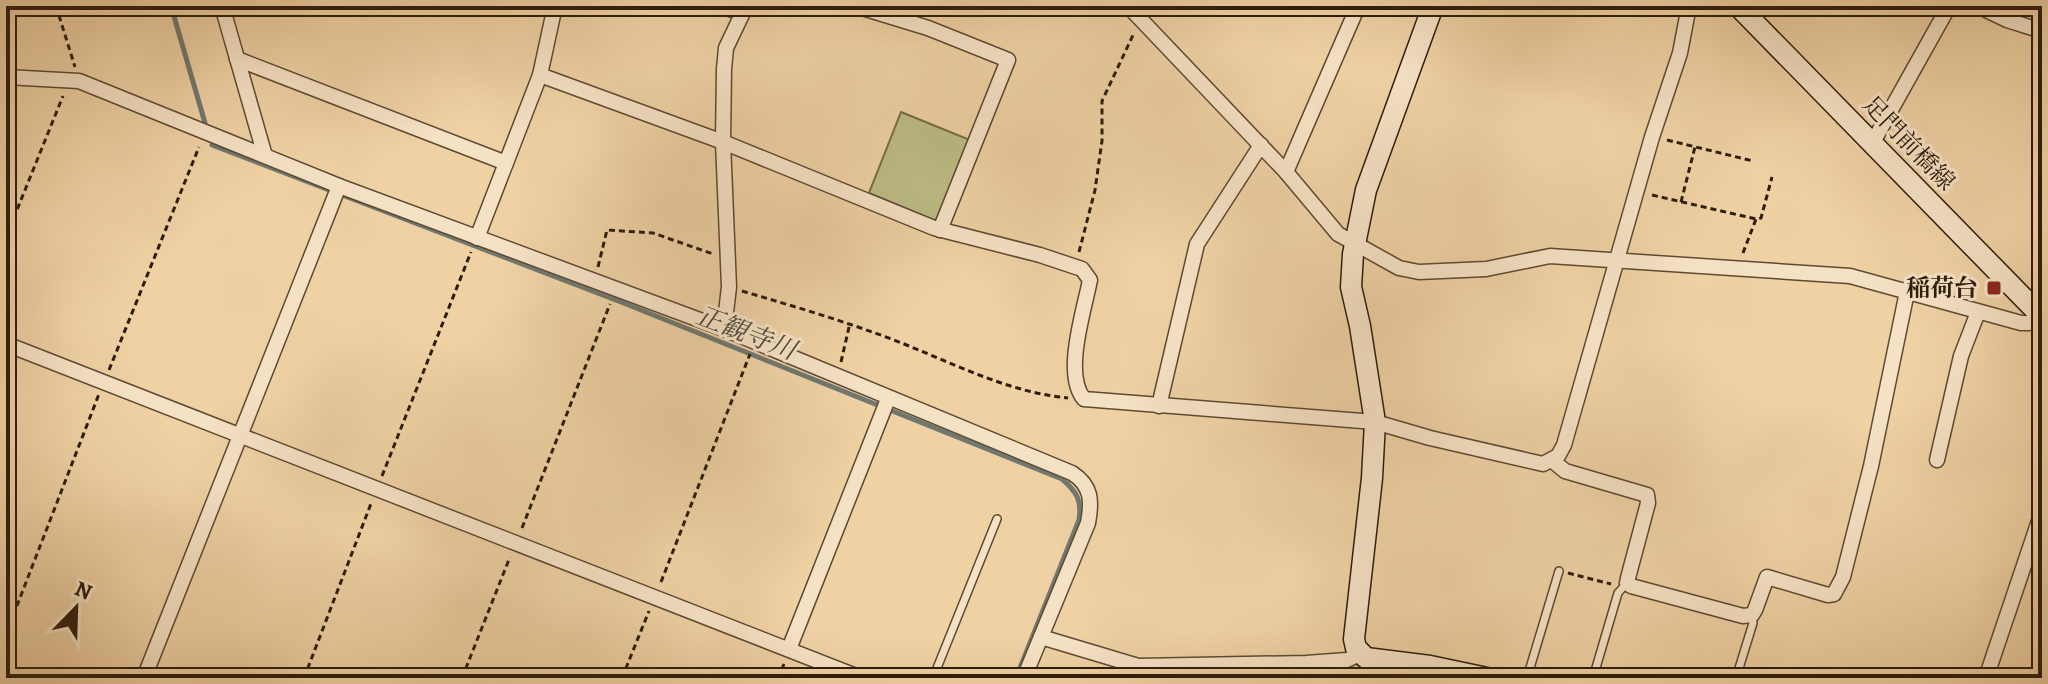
<svg xmlns="http://www.w3.org/2000/svg" width="2048" height="684" viewBox="0 0 2048 684" font-family="Alegreya,'Noto Serif JP',serif">
	<style>
		.green { fill: #bbbb84; stroke: #746c48; stroke-width: 2 }
		.lines { fill: none; stroke-linecap: round; stroke-linejoin: round }
		.stream { stroke: #70786f; stroke-width: 5 }
		.lane-casing { stroke: #5d4a32; stroke-width: 10 }
		.street-casing { stroke: #5d4a32; stroke-width: 17 }
		.secondary-casing { stroke: #2c1d0c; stroke-width: 23 }
		.path { stroke: #2c1d0c; stroke-width: 3; stroke-dasharray: 6 4; stroke-linecap: butt }
		.lane { stroke: #f5e1c4; stroke-width: 7 }
		.street { stroke: #f5e1c4; stroke-width: 14 }
		.secondary { stroke: #f5e1c4; stroke-width: 20 }
		.poi-dot { fill: #8f2418; stroke: #f5e1c4; stroke-width: 3 }
		.labels { text-anchor: middle; dominant-baseline: central; stroke-width: 6; stroke-linejoin: round; paint-order: stroke }
		.street-label { font-size: 24px; fill: #2c1d0c; stroke: #f5e1c4 }
		.poi-label { font-size: 24px; font-weight: bold; fill: #2c1d0c; stroke: #f5e1c4; text-anchor: end }
		.water-label { font-size: 26px; font-style: italic; fill: #4e4a3e; stroke: #f5e1c4 }
	</style>
	<rect width="100%" height="100%" fill="#efd1a4"/>
	<filter id="stains"><feTurbulence type="fractalNoise" baseFrequency=".0025" numOctaves="4"/><feColorMatrix values="0 0 0 0 .2 0 0 0 0 .09 0 0 0 0 .02 0 0 0 .5 -.17"/></filter>
	<radialGradient id="worn" r=".72"><stop offset=".6" stop-color="#630" stop-opacity="0"/><stop offset="1" stop-color="#630" stop-opacity=".3"/></radialGradient>
	<path class="green" d="M 901,112 L 970,140 L 940,218 L 934,220 L 869,193 Z"/>
	<g class="lines">
		<g class="stream">
			<path d="M 171,6 L 205,123"/>
			<path d="M 212,145 L 621,302 L 1062,479 C 1077,492 1082,500 1079,520 L 1016,678"/>
		</g>
		<g class="lane-casing">
			<g id="lane">
				<path d="M 933,678 L 997,519"/>
				<path d="M 1527,678 L 1559,571"/>
				<path d="M 1593,678 L 1618,593 L 1627,583"/>
				<path d="M 1736,678 L 1753,623 L 1752,615"/>
			</g>
		</g>
		<g class="street-casing">
			<g id="street">
				<path d="M 222,6 L 265,156"/>
				<path d="M 555,6 L 540,75 L 723,142 L 934,228 L 1040,255 L 1082,269 L 1090,280 C 1084,311 1063,374 1084,399 L 1375,422 L 1430,438 L 1543,464 L 1558,456 L 1564,445 L 1652,137 L 1680,53 L 1689,6"/>
				<path d="M 720,6 L 743,13"/>
				<path d="M 856,6 L 928,28 L 1008,60 L 940,230"/>
				<path d="M 1128,6 L 1286,172 L 1338,234 L 1399,268 L 1419,272 L 1486,269 L 1550,256 L 1850,276 L 2021,323 L 2030,323 L 2040,315"/>
				<path d="M 1978,6 L 2007,20 L 2042,31"/>
				<path d="M 237,59 L 506,163"/>
				<path d="M 6,77 L 79,81 L 339,186 L 724,329 L 1072,473 C 1092,486 1092,501 1088,523 L 1024,678"/>
				<path d="M 1873,142 L 1949,6"/>
				<path d="M 1286,172 L 1358,6"/>
				<path d="M 477,238 L 540,75"/>
				<path d="M 724,329 L 729,287 L 723,142 L 724,69 L 726,48 L 746,6"/>
				<path d="M 6,344 L 861,678"/>
				<path d="M 1159,406 L 1197,244 L 1261,145"/>
				<path d="M 1937,460 L 1961,356 L 1978,312"/>
				<path d="M 1553,461 L 1565,471 L 1647,495 L 1648,503 L 1628,578 L 1627,583 L 1631,586 L 1743,616 L 1752,615 L 1755,610 L 1767,577 L 1828,595 L 1834,594 L 1843,577 L 1871,466 L 1907,292"/>
				<path d="M 1041,637 L 1138,666 L 1306,663 L 1347,660 L 1360,654"/>
				<path d="M 789,649 L 888,399"/>
				<path d="M 144,678 L 339,186"/>
				<path d="M 1986,678 L 2042,512"/>
			</g>
		</g>
		<g class="secondary-casing">
			<g id="secondary">
				<path d="M 1433,6 L 1366,190 L 1353,254 L 1351,287 L 1360,326 L 1375,422 L 1372,478 L 1354,639 L 1356,648 L 1366,658 L 1430,666 L 1487,678"/>
				<path d="M 1738,6 L 2042,317"/>
			</g>
		</g>
		<g class="path">
			<path d="M 56,6 L 75,67"/>
			<path d="M 1667,140 L 1753,161"/>
			<path d="M 1652,195 L 1756,219 L 1761,218 L 1772,177"/>
			<path d="M 1681,202 L 1695,147"/>
			<path d="M 6,237 L 63,96"/>
			<path d="M 1079,252 L 1095,190 L 1102,141 L 1102,101 L 1134,33"/>
			<path d="M 1743,253 L 1756,219"/>
			<path d="M 598,267 L 607,230 L 653,233 L 713,254"/>
			<path d="M 742,291 C 793,306 844,321 894,340 C 951,362 1006,392 1068,398"/>
			<path d="M 841,362 L 850,323"/>
			<path d="M 109,370 L 199,147"/>
			<path d="M 382,476 L 471,252"/>
			<path d="M 522,528 L 610,304"/>
			<path d="M 1568,573 L 1611,584"/>
			<path d="M 661,582 L 750,354"/>
			<path d="M 6,634 L 99,394"/>
			<path d="M 304,678 L 372,501"/>
			<path d="M 462,678 L 510,557"/>
			<path d="M 622,678 L 649,611"/>
			<path d="M 778,678 L 784,664"/>
		</g>
		<use href="#lane" class="lane"/>
		<use href="#street" class="street"/>
		<use href="#secondary" class="secondary"/>
	</g>
	<rect class="poi-dot" x="1986" y="280" width="16" height="16" rx="4"/>
	<g class="labels">
		<g class="street-label">
			<text transform="translate(1909 143) rotate(46)">足門前橋線</text>
		</g>
		<g class="poi-label">
			<text x="1978" y="288">稲荷台</text>
		</g>
		<g class="water-label">
			<text transform="translate(746 333) rotate(21)">正観寺川</text>
		</g>
	</g>
	<rect width="2048" height="684" fill="none" stroke="#efd1a4" stroke-width="32"/>
	<rect x="8" y="8" width="2032" height="668" fill="none" stroke="#2c1d0c" stroke-width="4"/>
	<rect x="16" y="16" width="2016" height="652" fill="none" stroke="#2c1d0c" stroke-width="2"/>
	<g transform="translate(76 608) rotate(23)" stroke="#f5e1c4" stroke-width="6" paint-order="stroke">
	<path d="M0-6L14 30L0 20L-14 30Z" fill="#2c1d0c"/>
	<text y="-12" font-size="22" font-weight="bold" text-anchor="middle" fill="#2c1d0c">N</text>
	</g>
	<rect width="100%" height="100%" filter="url(#stains)"/>
	<rect width="100%" height="100%" fill="url(#worn)"/>
</svg>
